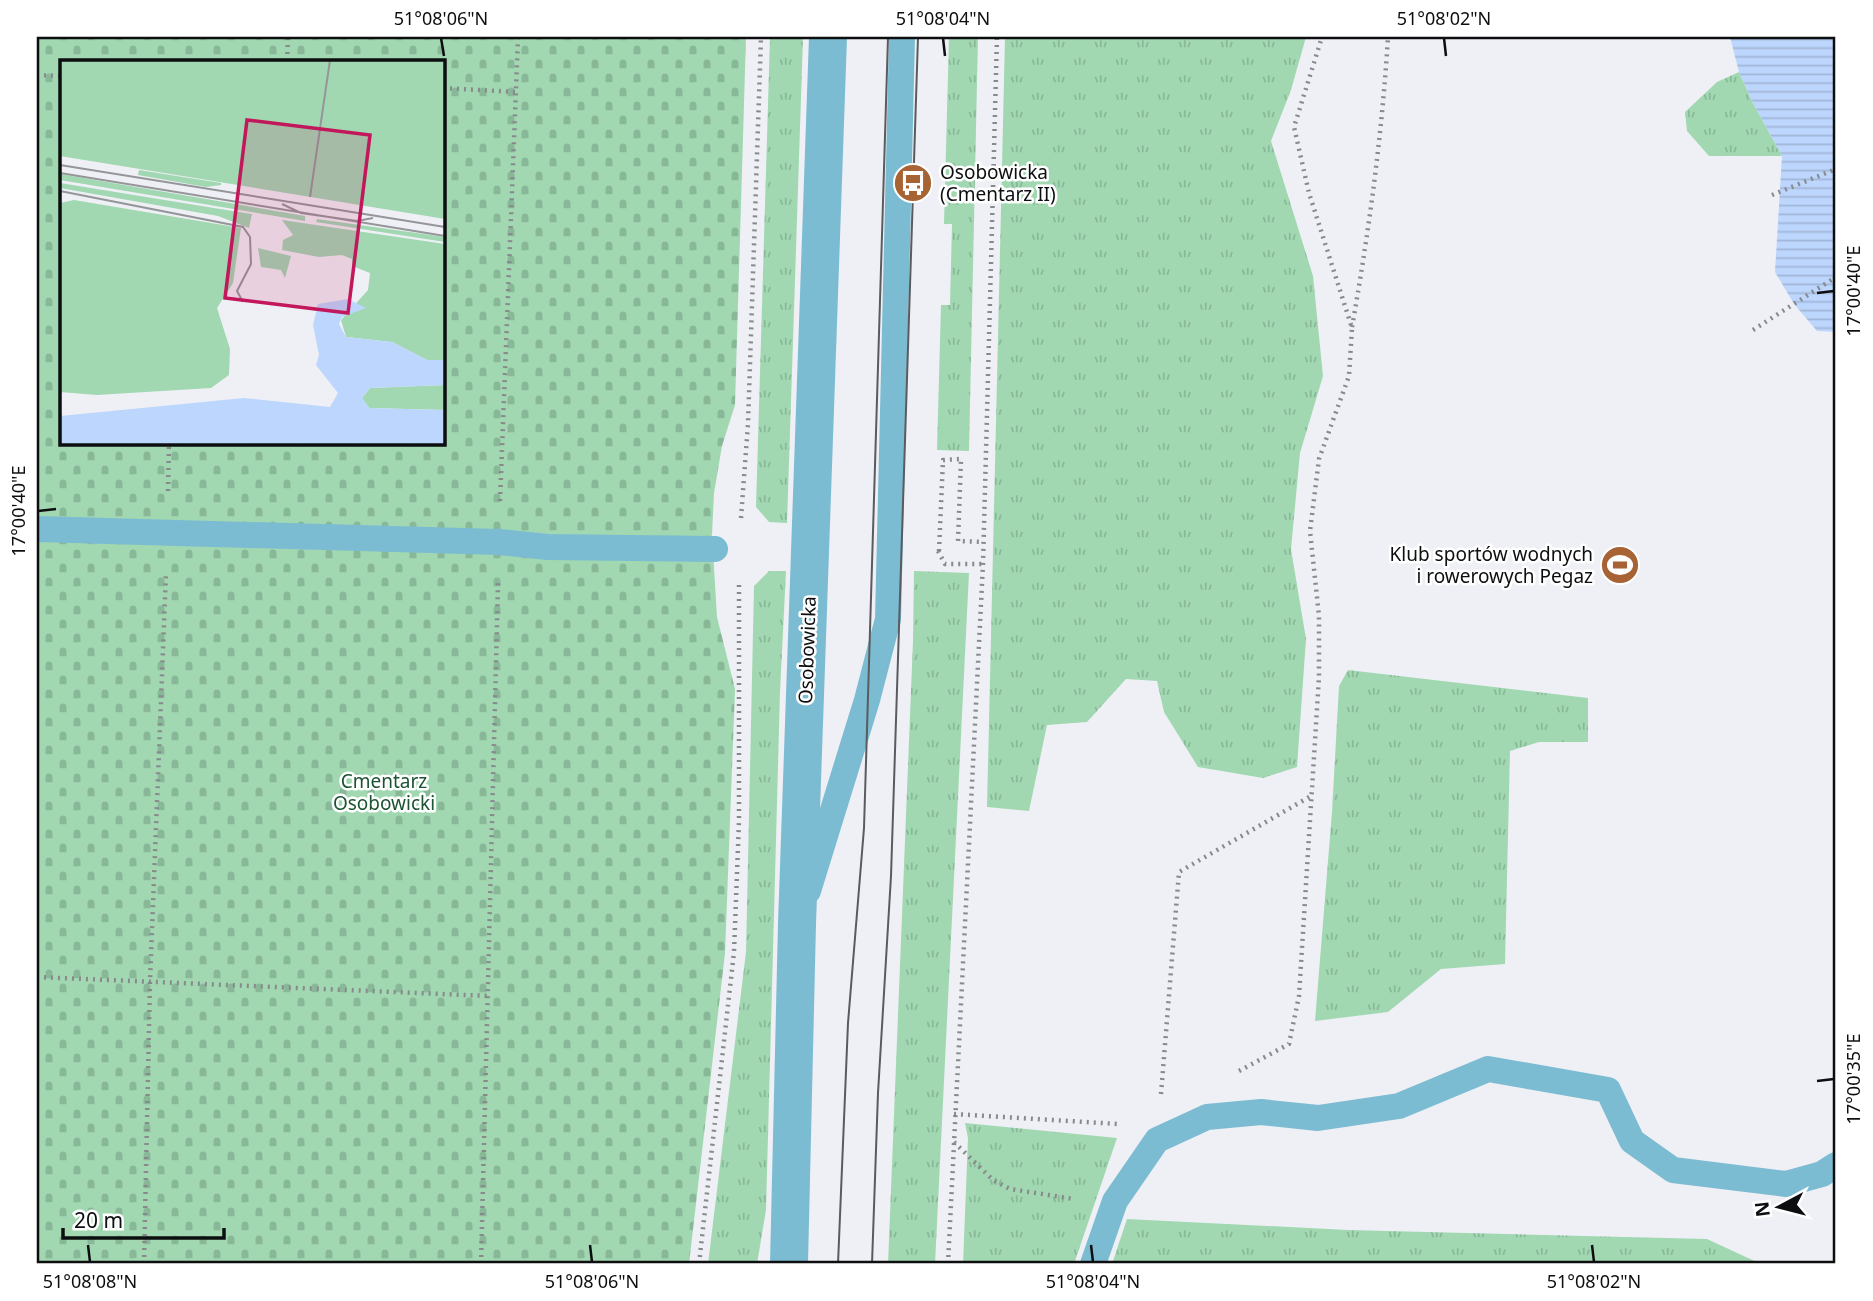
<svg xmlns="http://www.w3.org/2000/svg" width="1873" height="1301" viewBox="0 0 1873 1301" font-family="'Noto Sans',sans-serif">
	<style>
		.grass { fill: url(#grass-tufts) }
		.cemetery { fill: url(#cemetery-stones); fill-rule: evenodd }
		.water { fill: url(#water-rules) }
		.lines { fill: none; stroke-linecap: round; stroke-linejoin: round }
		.path { stroke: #88898c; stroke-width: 4.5; stroke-dasharray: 2 5; stroke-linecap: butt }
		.service { stroke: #7cbcd2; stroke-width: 26 }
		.tertiary { stroke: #7cbcd2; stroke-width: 38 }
		.tram { stroke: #5a5b5d; stroke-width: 2 }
		.ticks { fill: none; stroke: #0d0e0f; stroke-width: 2.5 }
		.labels { text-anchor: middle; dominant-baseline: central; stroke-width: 5; stroke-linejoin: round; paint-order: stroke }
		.poi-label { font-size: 19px; fill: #0d0e0f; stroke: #fff; text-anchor: start }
		.street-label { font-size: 19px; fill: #0d0e0f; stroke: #fff }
		.park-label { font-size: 19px; fill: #1c5333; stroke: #fff }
		.inset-road { fill: none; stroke: #959699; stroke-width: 2 }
		.view { fill: #c2185b; fill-opacity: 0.15; stroke: #c2185b; stroke-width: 3.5 }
		.inset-edge { fill: none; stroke: #0d0e0f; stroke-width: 3.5 }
		.neatline { fill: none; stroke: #0d0e0f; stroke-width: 2.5 }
		.ticks-label { font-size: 18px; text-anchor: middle; fill: #0d0e0f }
	</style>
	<defs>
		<pattern id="grass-tufts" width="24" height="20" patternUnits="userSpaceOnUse" patternTransform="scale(1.75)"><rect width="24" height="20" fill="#a1d8b2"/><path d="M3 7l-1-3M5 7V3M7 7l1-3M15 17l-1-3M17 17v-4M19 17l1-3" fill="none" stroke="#89b898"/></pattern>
		<pattern id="cemetery-stones" width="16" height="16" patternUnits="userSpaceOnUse" patternTransform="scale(1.75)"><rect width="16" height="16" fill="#a1d8b2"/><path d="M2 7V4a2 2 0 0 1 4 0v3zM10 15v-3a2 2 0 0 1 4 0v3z" fill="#89b898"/></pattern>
		<pattern id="water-rules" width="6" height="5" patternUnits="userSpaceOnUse" patternTransform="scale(1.75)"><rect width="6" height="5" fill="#bdd6fd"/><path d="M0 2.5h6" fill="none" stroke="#a1b6d8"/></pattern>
	</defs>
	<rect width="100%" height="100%" fill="#eff0f5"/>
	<g class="grass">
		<path d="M 770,37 L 803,37 L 787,523 L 769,522 L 756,507 Z"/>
		<path d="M 949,37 L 978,37 L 969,451 L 937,450 L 941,305 L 950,305 L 952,224 L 944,224 Z"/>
		<path d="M 1005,37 L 1306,37 L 1291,90 L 1271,141 L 1313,276 L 1323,376 L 1300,453 L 1291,549 L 1306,639 L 1297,767 L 1263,778 L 1198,767 L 1164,712 L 1157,681 L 1126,679 L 1087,722 L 1047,725 L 1029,811 L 987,807 Z"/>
		<path d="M 1739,72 L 1753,103 L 1782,156 L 1709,156 L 1687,131 L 1685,112 L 1717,82 Z"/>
		<path d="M 769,571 L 786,571 L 780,692 L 766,1210 L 757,1264 L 708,1264 L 746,952 L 754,586 Z"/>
		<path d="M 914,571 L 969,573 L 935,1264 L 888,1264 L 913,641 Z"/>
		<path d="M 1348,670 L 1588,698 L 1588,742 L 1539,742 L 1510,751 L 1505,964 L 1441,969 L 1388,1012 L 1315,1021 L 1332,812 L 1339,686 Z"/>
		<path d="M 965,1123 L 1117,1138 L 1074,1264 L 963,1264 L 968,1138 Z"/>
		<path d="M 1127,1219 L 1348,1230 L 1707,1239 L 1761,1264 L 1112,1264 Z"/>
	</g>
	<path class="cemetery" d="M 37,37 L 746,37 L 735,405 L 722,446 L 714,493 L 712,535 L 717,617 L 735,689 L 725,953 L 689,1264 L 37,1264 ZM 61,61 L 443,61 L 443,443 L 61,443 Z"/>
	<path class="water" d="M 1730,37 L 1836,37 L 1836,332 L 1817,331 L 1794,304 L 1775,272 L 1782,156 L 1753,103 L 1739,72 Z"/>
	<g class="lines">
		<g class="path">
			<path d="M 287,61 L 288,37"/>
			<path d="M 37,75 L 61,76"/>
			<path d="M 443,88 L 516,92"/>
			<path d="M 1772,195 L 1836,169"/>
			<path d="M 1352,327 C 1369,231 1382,135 1388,37"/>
			<path d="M 1753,330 L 1836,277"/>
			<path d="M 168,491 L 169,443"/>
			<path d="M 500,501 L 518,37"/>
			<path d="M 741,518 L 748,424 L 761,37"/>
			<path d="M 938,551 L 945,564 L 983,564"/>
			<path d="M 939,551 L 943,460 L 961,459 L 958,541 L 983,542"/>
			<path d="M 37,977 L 489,996"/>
			<path d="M 1239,1071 L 1289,1044 L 1299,996 L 1319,677 L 1319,616 L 1310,531 L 1319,459 L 1349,376 L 1352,328 L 1309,193 L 1294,127 L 1322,37"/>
			<path d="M 1161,1094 L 1179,872 L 1311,796"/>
			<path d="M 954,1114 L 1118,1124"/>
			<path d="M 954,1142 L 993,1180 L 1010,1189 L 1074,1199"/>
			<path d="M 144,1264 L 150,981 L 166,573"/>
			<path d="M 481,1264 L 498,583"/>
			<path d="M 699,1264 L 734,952 L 739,821 L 739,583"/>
			<path d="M 948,1264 L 983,564 L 997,37"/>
		</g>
		<g class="service">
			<path d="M 37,529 L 499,542 L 548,547 L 715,549"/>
			<path d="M 808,891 L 867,700 L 888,619 L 902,37"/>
			<path d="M 1093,1264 L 1115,1201 L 1157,1140 L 1207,1117 L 1261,1112 L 1318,1118 L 1399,1106 L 1488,1069 L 1608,1090 L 1632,1141 L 1673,1170 L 1786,1184 L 1822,1174 L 1836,1165"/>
		</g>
		<path class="tertiary" d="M 789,1264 L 797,924 L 828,37"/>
		<g class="tram">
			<path d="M 838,1264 L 848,1023 L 864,828 L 888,37"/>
			<path d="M 872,1264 L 878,1093 L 891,876 L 918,37"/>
		</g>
	</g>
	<path class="ticks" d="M 441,38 L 444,56M 943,38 L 945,56M 1444,38 L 1446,56M 1817,293 L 1834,291M 38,511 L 56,509M 1817,1081 L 1834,1079M 88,1245 L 90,1262M 590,1245 L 592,1262M 1091,1245 L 1093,1262M 1592,1245 L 1594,1262"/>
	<defs>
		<g id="bus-disc" transform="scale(2.0125)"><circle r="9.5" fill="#a76333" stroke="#fff"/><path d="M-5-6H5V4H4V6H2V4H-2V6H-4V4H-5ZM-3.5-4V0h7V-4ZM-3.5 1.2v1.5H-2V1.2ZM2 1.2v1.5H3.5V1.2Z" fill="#fff"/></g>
		<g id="stadium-disc" transform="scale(2.0125)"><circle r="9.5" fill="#a76333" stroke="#fff"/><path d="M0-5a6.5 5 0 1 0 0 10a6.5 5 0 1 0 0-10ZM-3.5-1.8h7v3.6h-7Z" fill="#fff"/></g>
	</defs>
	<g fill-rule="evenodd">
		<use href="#bus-disc" x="913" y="183"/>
		<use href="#stadium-disc" x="1620" y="565"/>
	</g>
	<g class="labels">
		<g class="poi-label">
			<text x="940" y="172">Osobowicka<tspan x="940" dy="22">(Cmentarz II)</tspan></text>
			<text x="1593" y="554" text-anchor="end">Klub sportów wodnych<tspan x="1593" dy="22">i rowerowych Pegaz</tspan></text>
		</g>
		<g class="street-label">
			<text transform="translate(807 650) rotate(-88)">Osobowicka</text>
		</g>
		<g class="park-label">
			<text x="384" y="781">Cmentarz<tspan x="384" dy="22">Osobowicki</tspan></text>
		</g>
	</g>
	<g transform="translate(60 60)">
		<rect width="385" height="385" fill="#eff0f5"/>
		<path d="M 79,110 L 161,123 L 161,125 L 146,127 L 78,115 ZM 0,114 L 245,156 L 245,161 L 0,120 ZM 0,123 L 191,154 L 192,154 L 189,168 L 158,156 L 0,128 ZM 14,140 L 181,168 L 173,223 L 157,248 L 170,289 L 169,315 L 151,328 L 37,335 L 0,332 L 0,143 ZM 257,159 L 385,177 L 385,182 L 256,162 ZM 222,160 L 385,184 L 385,300 L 367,300 L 332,282 L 286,277 L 281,260 L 308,230 L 310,213 L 292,206 L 292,199 L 282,195 L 259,197 L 222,190 L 223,180 L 233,175 ZM 198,188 L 231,196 L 225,218 L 221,210 L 201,207 ZM 385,325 L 385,350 L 309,348 L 302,338 L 310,328 Z" fill="#a1d8b2"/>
		<path d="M 0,0 L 385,0 L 385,159 L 0,96 Z" fill="#a1d8b2"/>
		<path d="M 288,239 L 306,248 L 282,257 L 279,264 L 286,277 L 332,282 L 367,300 L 385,300 L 385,325 L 310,328 L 302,338 L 309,348 L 385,350 L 385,385 L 0,385 L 0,356 L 184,338 L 270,347 L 278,333 L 256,305 L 259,295 L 253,265 L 258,244 Z" fill="#bdd6fd"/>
		<path class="inset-road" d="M 0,105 L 385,167M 0,113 L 385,176M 0,131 L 183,167 L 190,177 L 191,204 L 177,231 L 183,242M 250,137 L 270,0M 222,144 L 241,153 L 297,161 L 313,158"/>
		<path class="view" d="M 187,60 L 310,75 L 288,253 L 165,238 Z"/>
		<rect width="385" height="385" class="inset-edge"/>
	</g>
	<rect width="1873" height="1301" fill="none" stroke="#ffffff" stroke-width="77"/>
	<g transform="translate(1779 1207) rotate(263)" stroke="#ffffff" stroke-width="5" paint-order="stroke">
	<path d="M0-5L12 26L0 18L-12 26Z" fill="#0d0e0f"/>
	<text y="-10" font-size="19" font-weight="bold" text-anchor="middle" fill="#0d0e0f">N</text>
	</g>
	<path d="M63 1228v10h161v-10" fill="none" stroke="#0d0e0f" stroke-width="3.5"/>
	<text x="74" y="1228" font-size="21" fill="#0d0e0f" stroke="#ffffff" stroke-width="5" paint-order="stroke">20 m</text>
	<rect x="38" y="38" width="1796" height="1224" class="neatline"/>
	<g class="ticks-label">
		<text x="441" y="25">51°08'06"N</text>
		<text x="943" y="25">51°08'04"N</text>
		<text x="1444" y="25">51°08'02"N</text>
		<text transform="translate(1854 291) rotate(-90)" y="6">17°00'40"E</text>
		<text transform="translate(19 511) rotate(-90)" y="6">17°00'40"E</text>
		<text transform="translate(1854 1079) rotate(-90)" y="6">17°00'35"E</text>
		<text x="90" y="1288">51°08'08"N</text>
		<text x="592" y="1288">51°08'06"N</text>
		<text x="1093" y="1288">51°08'04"N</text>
		<text x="1594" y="1288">51°08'02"N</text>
	</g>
</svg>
